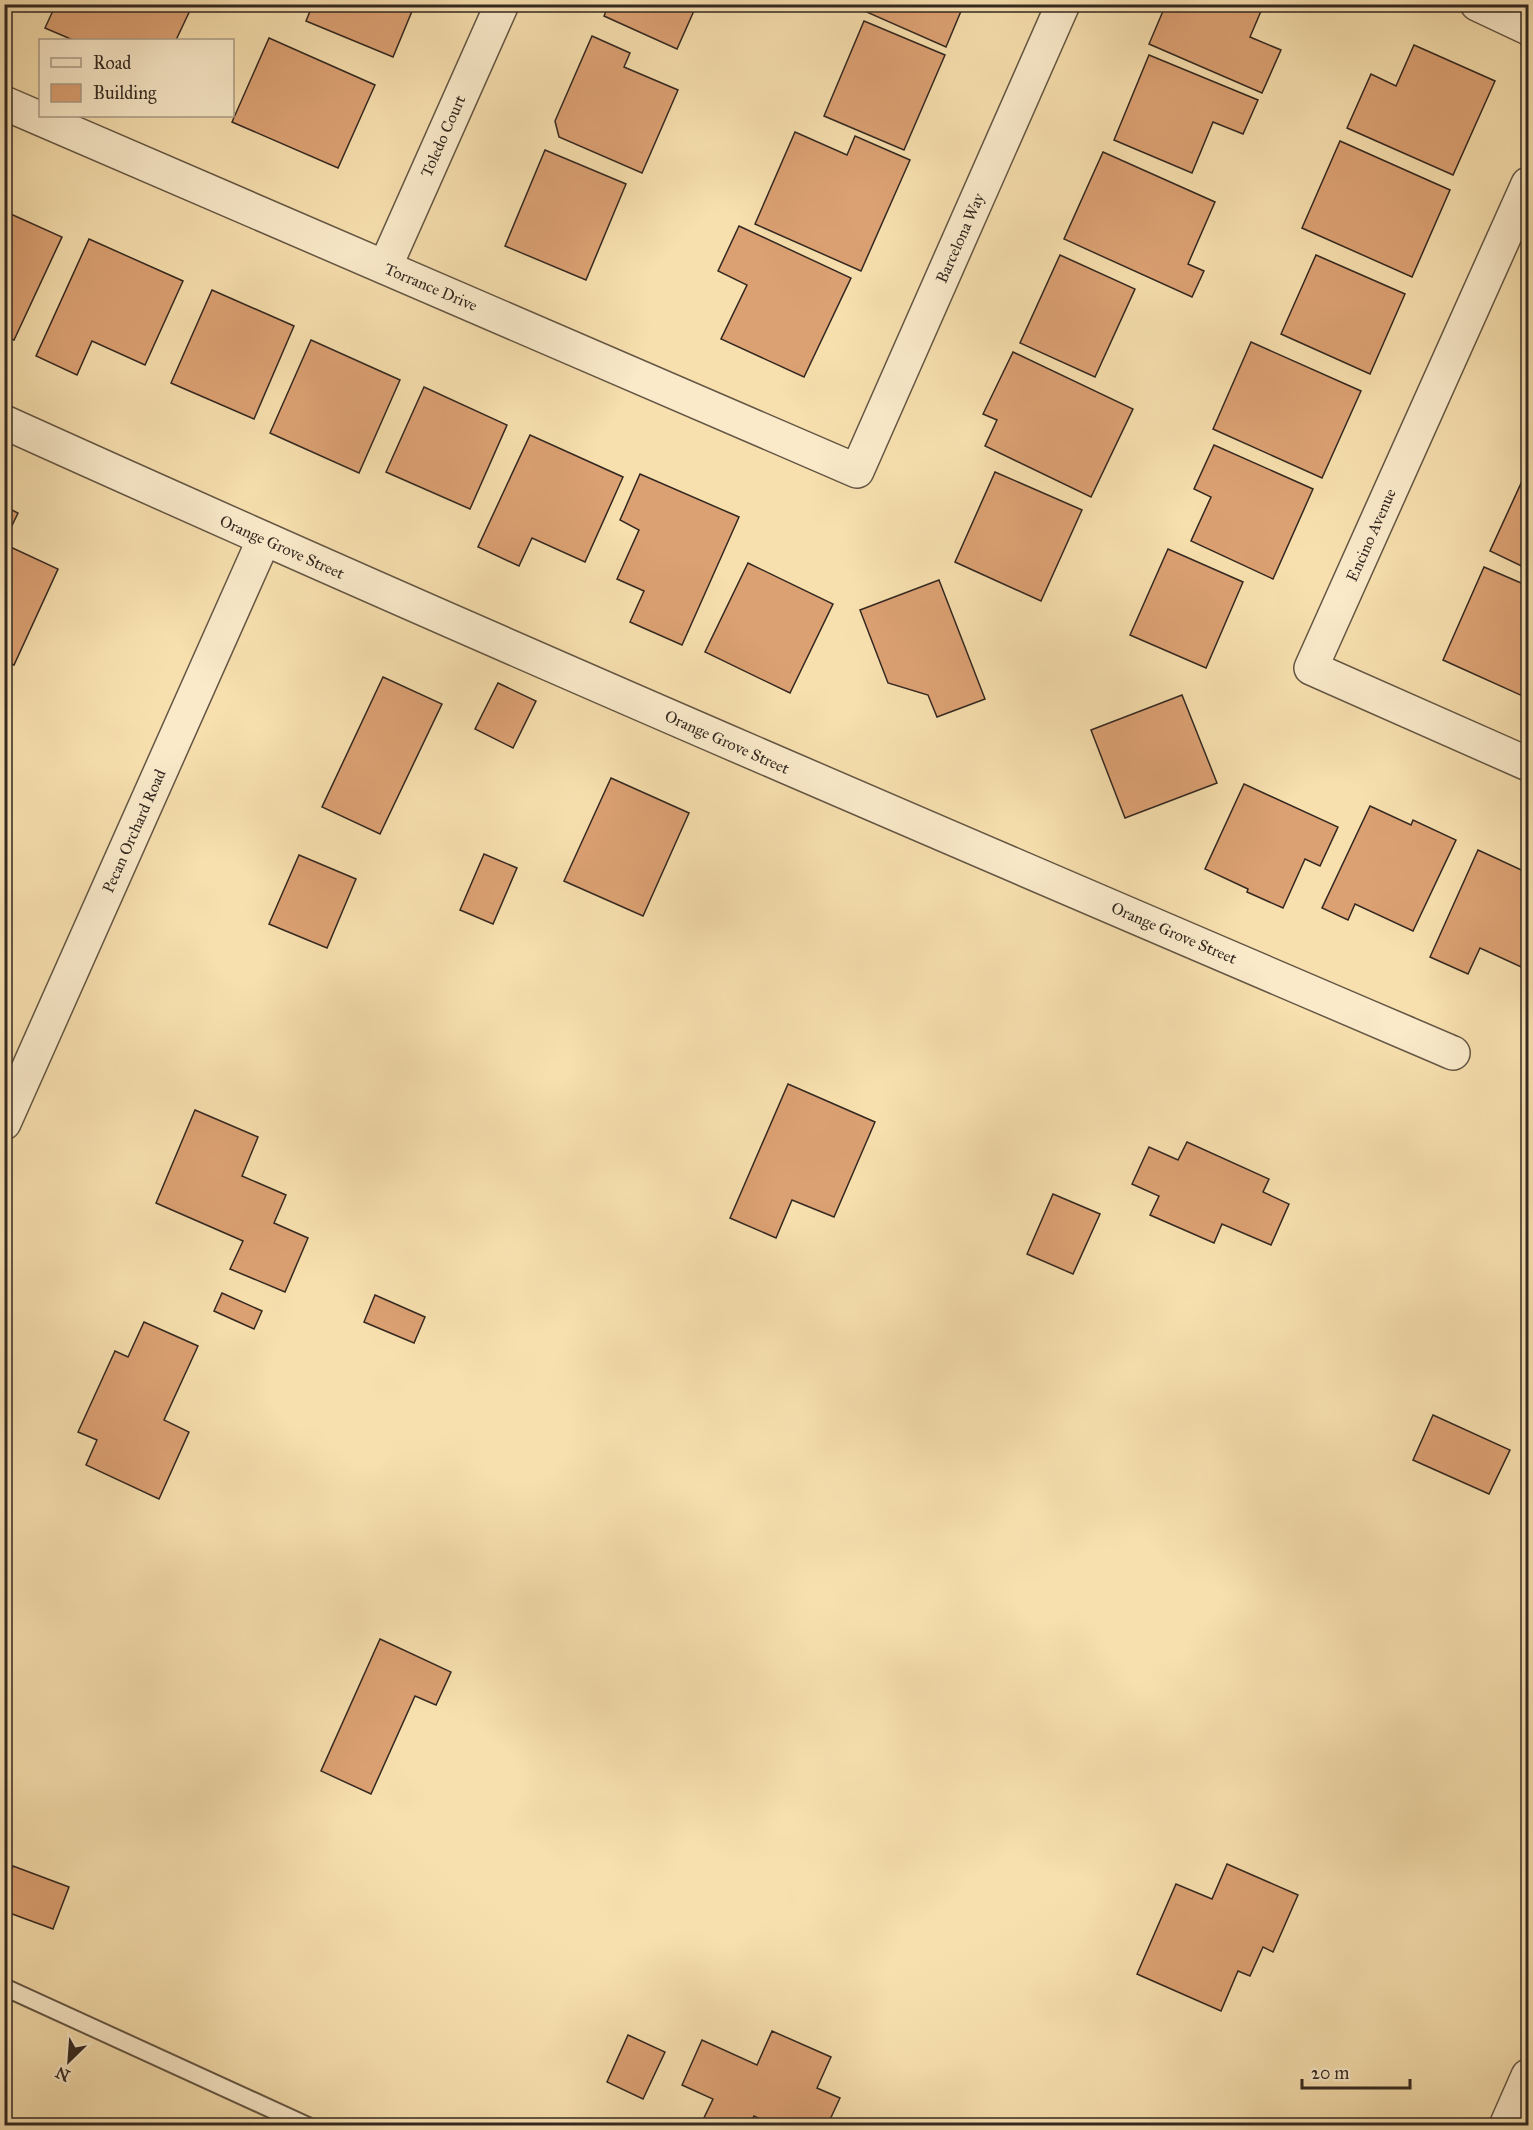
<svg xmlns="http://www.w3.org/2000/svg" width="1533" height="2130" viewBox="0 0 1533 2130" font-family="'IM FELL Great Primer',serif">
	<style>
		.building { fill: #dca173; stroke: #332821; stroke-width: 1.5 }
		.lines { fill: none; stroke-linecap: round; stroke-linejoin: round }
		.service-casing { stroke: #645644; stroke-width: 20 }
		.minor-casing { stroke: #645644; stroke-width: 36 }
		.service { stroke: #faeaca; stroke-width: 16 }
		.minor { stroke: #faeaca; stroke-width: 33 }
		.labels { text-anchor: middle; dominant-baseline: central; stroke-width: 4.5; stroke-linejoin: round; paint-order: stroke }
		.street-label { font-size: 16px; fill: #332821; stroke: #faeaca }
	</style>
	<rect width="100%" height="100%" fill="#f7dfae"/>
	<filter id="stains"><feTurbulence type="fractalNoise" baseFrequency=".00333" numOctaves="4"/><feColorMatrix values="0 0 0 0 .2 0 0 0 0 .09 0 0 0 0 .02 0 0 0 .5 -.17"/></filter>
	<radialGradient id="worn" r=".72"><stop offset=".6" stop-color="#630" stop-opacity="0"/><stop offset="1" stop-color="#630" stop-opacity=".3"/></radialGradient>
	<g class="building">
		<path d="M 56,4 L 193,4 L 176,40 L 73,40 L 45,28 Z"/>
		<path d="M 313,4 L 415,4 L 393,57 L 306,21 Z"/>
		<path d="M 609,4 L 697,4 L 677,49 L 604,16 Z"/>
		<path d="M 865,4 L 964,4 L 946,47 L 862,10 Z"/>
		<path d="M 1166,4 L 1264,4 L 1250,37 L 1281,50 L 1262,93 L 1149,44 Z"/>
		<path d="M 864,21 L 945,55 L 904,150 L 824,116 Z"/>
		<path d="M 592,36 L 630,53 L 624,67 L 678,90 L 642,173 L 559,137 L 555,121 Z"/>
		<path d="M 269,38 L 375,85 L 338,168 L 232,122 Z"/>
		<path d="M 1414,45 L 1495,81 L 1453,175 L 1347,128 L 1371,74 L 1396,86 Z"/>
		<path d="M 1149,55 L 1258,100 L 1243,134 L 1213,122 L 1192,173 L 1114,140 Z"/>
		<path d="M 795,132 L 847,155 L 855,136 L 910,160 L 861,271 L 755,224 Z"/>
		<path d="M 1340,141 L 1450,190 L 1412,277 L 1302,228 Z"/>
		<path d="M 545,150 L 626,184 L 586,280 L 505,246 Z"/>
		<path d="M 1103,152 L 1215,202 L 1188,264 L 1204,271 L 1192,297 L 1064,239 Z"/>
		<path d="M 4,211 L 62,237 L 14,340 L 4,336 Z"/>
		<path d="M 739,226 L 851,278 L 804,377 L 721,339 L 747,285 L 718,271 Z"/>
		<path d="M 89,239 L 183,281 L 145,365 L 92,341 L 77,375 L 36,356 Z"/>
		<path d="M 1060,255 L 1135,289 L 1095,377 L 1020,343 Z"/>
		<path d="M 1316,255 L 1405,294 L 1370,374 L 1281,334 Z"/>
		<path d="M 212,290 L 294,326 L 254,419 L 171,383 Z"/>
		<path d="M 311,340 L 400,380 L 359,473 L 270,433 Z"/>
		<path d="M 1251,342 L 1361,391 L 1322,478 L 1213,429 Z"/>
		<path d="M 1013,352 L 1133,409 L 1091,497 L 985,446 L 997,420 L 983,414 Z"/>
		<path d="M 424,387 L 507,425 L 470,509 L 386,472 Z"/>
		<path d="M 530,435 L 623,477 L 585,562 L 532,538 L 519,566 L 478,547 Z"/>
		<path d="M 1214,445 L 1313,489 L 1273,579 L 1191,541 L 1211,497 L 1194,489 Z"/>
		<path d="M 1528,468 L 1528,569 L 1490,551 Z"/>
		<path d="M 995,472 L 1082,510 L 1041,601 L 955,562 Z"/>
		<path d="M 640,474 L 739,517 L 682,645 L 630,622 L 644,591 L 617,579 L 639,530 L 620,520 Z"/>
		<path d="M 4,506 L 18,513 L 4,542 Z"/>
		<path d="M 4,544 L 58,569 L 14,665 L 4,661 Z"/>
		<path d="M 1168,549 L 1243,582 L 1206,668 L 1130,635 Z"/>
		<path d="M 748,563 L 833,604 L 790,693 L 705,652 Z"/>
		<path d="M 1484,567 L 1528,586 L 1527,698 L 1443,660 Z"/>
		<path d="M 939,580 L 985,699 L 937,717 L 928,695 L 888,683 L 860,610 Z"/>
		<path d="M 383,677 L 442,704 L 380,834 L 322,807 Z"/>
		<path d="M 498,683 L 536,701 L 513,748 L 475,729 Z"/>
		<path d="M 1182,695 L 1217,783 L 1125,818 L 1091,730 Z"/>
		<path d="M 611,778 L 689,813 L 643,916 L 564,881 Z"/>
		<path d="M 1244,784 L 1338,827 L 1320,866 L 1305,859 L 1283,908 L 1247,892 L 1248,889 L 1205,869 Z"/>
		<path d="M 1370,806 L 1411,825 L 1413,820 L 1456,840 L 1413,931 L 1355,904 L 1348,920 L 1322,908 Z"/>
		<path d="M 1478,850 L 1528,873 L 1528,970 L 1480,948 L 1468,974 L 1430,957 Z"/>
		<path d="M 484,854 L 517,868 L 493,924 L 460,910 Z"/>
		<path d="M 299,855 L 356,879 L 327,948 L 269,924 Z"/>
		<path d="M 788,1084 L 875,1122 L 834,1217 L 792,1200 L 776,1238 L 730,1218 Z"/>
		<path d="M 195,1110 L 258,1137 L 242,1176 L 286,1195 L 274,1223 L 308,1238 L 285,1292 L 230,1269 L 243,1241 L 156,1203 Z"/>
		<path d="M 1187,1142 L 1269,1179 L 1263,1192 L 1289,1204 L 1271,1245 L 1222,1224 L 1214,1243 L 1150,1215 L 1159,1196 L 1132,1184 L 1149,1147 L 1178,1160 Z"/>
		<path d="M 1053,1194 L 1100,1214 L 1073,1274 L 1027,1254 Z"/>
		<path d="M 222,1293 L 262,1311 L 254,1329 L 214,1311 Z"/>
		<path d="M 375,1295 L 425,1317 L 414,1343 L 364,1322 Z"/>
		<path d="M 144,1322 L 198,1346 L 164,1420 L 189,1432 L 159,1499 L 86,1465 L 97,1440 L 78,1432 L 115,1351 L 128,1357 Z"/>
		<path d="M 1433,1415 L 1510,1450 L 1489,1494 L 1413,1460 Z"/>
		<path d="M 380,1639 L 451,1672 L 436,1705 L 415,1696 L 371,1794 L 321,1771 Z"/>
		<path d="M 1227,1864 L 1298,1895 L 1273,1952 L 1263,1947 L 1250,1976 L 1238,1971 L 1221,2011 L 1137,1974 L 1176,1884 L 1212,1899 Z"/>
		<path d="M 13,1866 L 69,1887 L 53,1929 L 4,1911 L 4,1888 Z"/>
		<path d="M 772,2031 L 831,2057 L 817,2088 L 840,2098 L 827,2126 L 775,2126 L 754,2116 L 749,2126 L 710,2126 L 702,2122 L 713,2099 L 682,2085 L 702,2040 L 757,2065 Z"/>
		<path d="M 628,2035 L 665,2052 L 643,2099 L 607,2082 Z"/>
	</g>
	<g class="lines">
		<g class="service-casing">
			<path id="service" d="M 4,1987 L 308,2126"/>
		</g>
		<g class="minor-casing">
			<g id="minor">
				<path d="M 1477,4 L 1528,28"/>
				<path d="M 4,103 L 857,471 L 1063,4"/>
				<path d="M 1528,184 L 1311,668 L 1528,764"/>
				<path d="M 385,267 L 502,4"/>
				<path d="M 4,422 C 484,639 969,846 1453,1053"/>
				<path d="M 4,1123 L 264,539"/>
				<path d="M 1506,2126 L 1528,2076"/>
			</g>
		</g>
		<use href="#service" class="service"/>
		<use href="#minor" class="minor"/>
	</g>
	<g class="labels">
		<g class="street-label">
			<text transform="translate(443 136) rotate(-66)">Toledo Court</text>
			<text transform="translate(960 238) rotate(-66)">Barcelona Way</text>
			<text transform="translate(431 287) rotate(23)">Torrance Drive</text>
			<text transform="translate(1371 535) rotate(-66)">Encino Avenue</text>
			<text transform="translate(282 547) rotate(24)">Orange Grove Street</text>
			<text transform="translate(727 742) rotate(24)">Orange Grove Street</text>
			<text transform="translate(134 831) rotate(-66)">Pecan Orchard Road</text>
			<text transform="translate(1174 933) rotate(23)">Orange Grove Street</text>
		</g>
	</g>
	<rect width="1533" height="2130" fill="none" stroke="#f7dfae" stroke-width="24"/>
	<rect x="6" y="6" width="1521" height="2118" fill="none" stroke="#332821" stroke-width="3"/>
	<rect x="12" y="12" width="1509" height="2106" fill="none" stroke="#332821" stroke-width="1.5"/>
	<rect x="39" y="39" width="195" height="78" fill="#faeaca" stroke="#aa9c86" stroke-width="1.5"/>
	<rect x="51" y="58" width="30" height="9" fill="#faeaca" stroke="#aa9c86" stroke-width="1.5"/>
	<text x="93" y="69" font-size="18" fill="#332821">Road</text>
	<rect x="51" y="84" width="30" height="18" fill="#dca173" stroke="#aa9c86" stroke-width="1.5"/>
	<text x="93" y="99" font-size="18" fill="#332821">Building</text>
	<g transform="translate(69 2061) rotate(205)" stroke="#faeaca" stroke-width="4.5" paint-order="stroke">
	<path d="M0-4.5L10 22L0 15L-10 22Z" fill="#332821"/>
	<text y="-9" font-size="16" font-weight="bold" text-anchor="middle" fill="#332821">N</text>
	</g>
	<path d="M1302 2079v9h108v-9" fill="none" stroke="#332821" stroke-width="3"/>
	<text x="1311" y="2079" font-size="18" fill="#332821" stroke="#faeaca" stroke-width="4.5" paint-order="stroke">20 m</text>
	<rect width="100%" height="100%" filter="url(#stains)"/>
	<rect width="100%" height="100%" fill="url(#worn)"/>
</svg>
